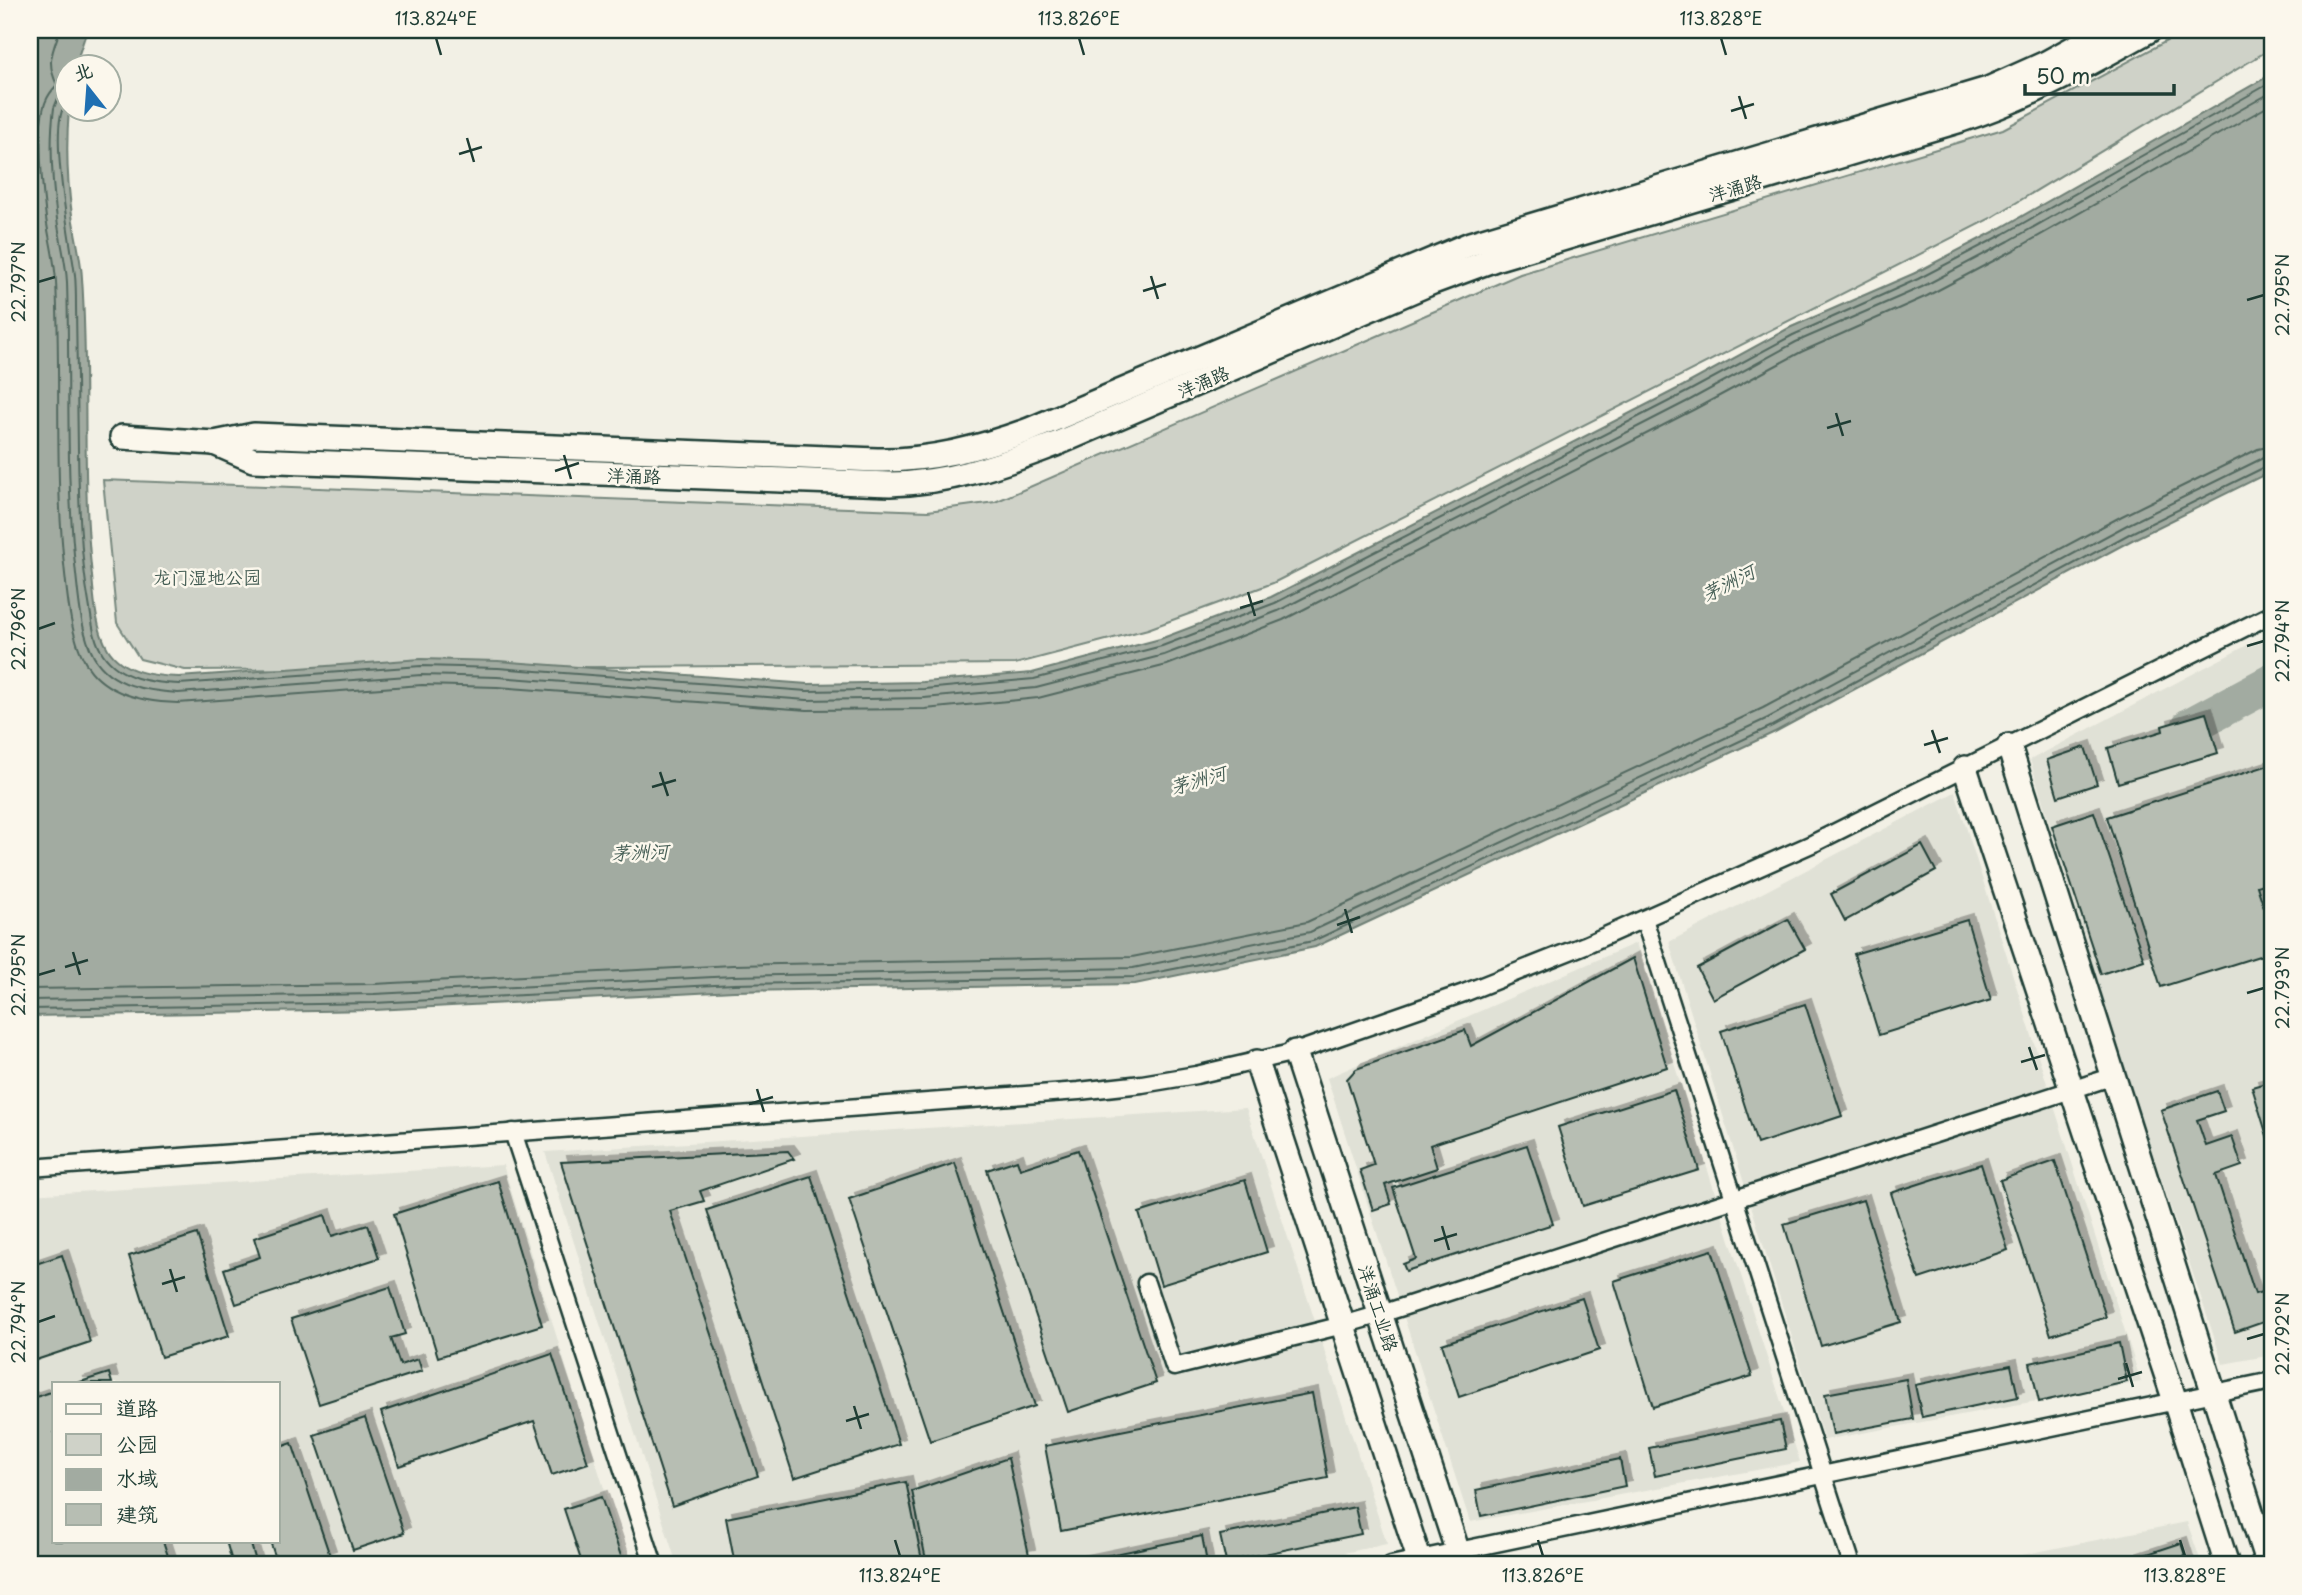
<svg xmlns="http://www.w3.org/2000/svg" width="2302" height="1595" viewBox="0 0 2302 1595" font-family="'Playpen Sans','LXGW WenKai TC',sans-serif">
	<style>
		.built { fill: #e0e1d6; fill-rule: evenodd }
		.green { fill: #cfd2c8; stroke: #77887e; stroke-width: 2 }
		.water { fill: #a2aba1; stroke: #6e7f75; stroke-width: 2 }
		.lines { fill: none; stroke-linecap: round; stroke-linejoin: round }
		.shore { stroke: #536960; stroke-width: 2 }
		.river { stroke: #a2aba1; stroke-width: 37 }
		.building { fill: #b7beb3; stroke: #1f3d34; stroke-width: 2; filter: url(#shadow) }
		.street-casing { stroke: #1f3d34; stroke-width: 21 }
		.secondary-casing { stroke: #1f3d34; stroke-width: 28 }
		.street { stroke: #fbf7ec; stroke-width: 16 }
		.secondary { stroke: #fbf7ec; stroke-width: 23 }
		.ticks { fill: none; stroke: #1f3d34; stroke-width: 2.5 }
		.labels { text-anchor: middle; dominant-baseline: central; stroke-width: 5; stroke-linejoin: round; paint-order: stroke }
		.street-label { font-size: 18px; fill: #1f3d34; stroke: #fbf7ec }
		.park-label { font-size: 18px; fill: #425b52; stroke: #fbf7ec }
		.water-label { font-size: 19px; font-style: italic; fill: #465e55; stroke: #fbf7ec }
		.neatline { fill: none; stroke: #1f3d34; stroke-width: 2.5 }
		.ticks-label { font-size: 18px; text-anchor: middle; fill: #1f3d34 }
	</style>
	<defs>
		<filter id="shadow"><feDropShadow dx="6" dy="-6" stdDeviation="0" flood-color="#0004"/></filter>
	</defs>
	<rect width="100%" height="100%" fill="#f2f0e5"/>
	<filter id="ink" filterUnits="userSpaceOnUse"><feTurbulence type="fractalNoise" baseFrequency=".0143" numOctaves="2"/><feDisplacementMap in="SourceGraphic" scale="14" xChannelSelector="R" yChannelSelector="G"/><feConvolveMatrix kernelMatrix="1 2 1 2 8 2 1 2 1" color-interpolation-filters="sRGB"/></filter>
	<g filter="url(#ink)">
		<g class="built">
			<path d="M 2272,632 L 2272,1355 L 2223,1364 L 2127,1076 L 2030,760 Z"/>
			<path d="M 1955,792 L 2141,1382 L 1824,1440 L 1669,942 Z"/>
			<path d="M 1636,943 L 1800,1462 L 1470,1522 L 1327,1078 Z"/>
			<path d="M 1246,1108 L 1387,1544 L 1286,1565 L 677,1565 L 545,1152 Z"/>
			<path d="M 503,1165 L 628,1565 L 30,1565 L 30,1195 ZM 54,1383 L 278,1383 L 278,1541 L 54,1541 Z"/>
			<path d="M 2187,1522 L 2202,1565 L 1972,1565 Z"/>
		</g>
		<path class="green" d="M 2187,30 L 2272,30 L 2272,48 L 1991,218 L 1273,583 L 1148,629 L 1015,664 L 185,670 L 140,659 L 117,623 L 103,480 L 928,511 L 995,502 L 1520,274 L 2003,129 Z"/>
		<path class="water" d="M 30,30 L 87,30 L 75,66 L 66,66 L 66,108 L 69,109 C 66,144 67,180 72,215 C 75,236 81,257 82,278 C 89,378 81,477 92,576 C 94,599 96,630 108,649 C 123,673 154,676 179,677 L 421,659 L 498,661 L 808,684 L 923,682 L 1032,673 L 1160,639 L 1271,597 L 1683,386 L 1789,328 L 1915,273 L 2001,228 L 2272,74 L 2272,471 L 2134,539 L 1775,732 L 1315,947 L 1135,984 L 734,991 L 375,1010 L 30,1016 Z"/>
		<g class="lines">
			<g class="shore">
				<path d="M 60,30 C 52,53 46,62 57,85 C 45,97 43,107 41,123 C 39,155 42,187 46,218 C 49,239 55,260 56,282 C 61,379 54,477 65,574 C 68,603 71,636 85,662 C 103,694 144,702 178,703 L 422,685 L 497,687 L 807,710 L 925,709 L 1038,698 L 1167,665 L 1283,620 L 1695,409 L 1801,352 L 1927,296 L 2014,250 L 2272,104"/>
				<path d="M 66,93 L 58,98 L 54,108 C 49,144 52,182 57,219 C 60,240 66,261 67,282 C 70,379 65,477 76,574 C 79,601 81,633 94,657 C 111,686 148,691 178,693 L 421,675 L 497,677 L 807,700 L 924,698 L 1036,688 L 1164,655 L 1278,611 L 1690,400 L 1796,342 L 1922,287 L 2009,241 L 2272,92"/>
				<path d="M 66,103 C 47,124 71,244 75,275 C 76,286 76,296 76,307 C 77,355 77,402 78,450 C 79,502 80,553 89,603 C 92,620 93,640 103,654 C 120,679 152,683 179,684 L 421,666 L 498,668 L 807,691 L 924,689 L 1034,679 L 1162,646 L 1275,603 L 1687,392 L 1793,335 L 1918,279 L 2004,234 L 2272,82"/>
				<path d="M 30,989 L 374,984 L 733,965 L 1132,957 L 1307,922 L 1763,708 L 2122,516 L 2258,449 L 2272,446"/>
				<path d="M 30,1000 L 374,994 L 733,976 L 1133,968 L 1310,932 L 1768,718 L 2127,525 L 2263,458 L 2272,456"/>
				<path d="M 30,1009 L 374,1003 L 734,984 L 1134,977 L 1313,941 L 1772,726 L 2131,533 L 2267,466 L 2272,465"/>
			</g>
			<path class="river" d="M 2190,726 L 2272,682"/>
		</g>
		<g class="building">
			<path d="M 2206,713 L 2218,753 L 2118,783 L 2108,748 L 2163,731 L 2162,726 Z"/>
			<path d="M 2085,747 L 2097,784 L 2058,797 L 2047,760 Z"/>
			<path d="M 2272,764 L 2272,881 L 2257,886 L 2272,932 L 2272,952 L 2161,987 L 2107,817 Z"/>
			<path d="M 2094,812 L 2144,960 L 2101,974 L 2052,826 Z"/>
			<path d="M 1922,845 L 1936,871 L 1845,921 L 1831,894 Z"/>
			<path d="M 1788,919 L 1805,949 L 1713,999 L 1697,968 Z"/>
			<path d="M 1967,920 L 1991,1000 L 1879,1035 L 1854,954 Z"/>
			<path d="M 1633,958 L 1667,1067 L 1430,1145 L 1437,1168 L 1385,1185 L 1391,1204 L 1373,1210 L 1360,1170 L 1374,1165 L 1347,1079 L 1356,1069 L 1465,1030 L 1471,1046 Z"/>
			<path d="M 1805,1004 L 1842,1116 L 1757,1144 L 1721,1031 Z"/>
			<path d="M 2272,1081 L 2272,1152 L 2252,1087 Z"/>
			<path d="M 1674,1090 L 1699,1170 L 1583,1206 L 1558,1127 Z"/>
			<path d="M 2217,1091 L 2224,1111 L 2197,1120 L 2206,1146 L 2232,1137 L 2242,1166 L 2216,1175 L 2255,1294 L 2272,1289 L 2272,1319 L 2235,1332 L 2161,1110 Z"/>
			<path d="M 1527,1145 L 1553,1224 L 1406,1271 L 1403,1264 L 1416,1259 L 1393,1188 Z"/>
			<path d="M 1078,1150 L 1156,1383 L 1068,1412 L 987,1170 L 1017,1160 L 1020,1169 Z"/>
			<path d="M 788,1151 L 794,1159 L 700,1191 L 704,1201 L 670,1211 L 758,1476 L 672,1506 L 561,1162 Z"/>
			<path d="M 2055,1161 L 2106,1317 L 2051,1335 L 2000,1180 Z"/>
			<path d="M 955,1163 L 1035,1406 L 930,1441 L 849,1199 Z"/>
			<path d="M 1981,1164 L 2008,1250 L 1919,1279 L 1891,1193 Z"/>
			<path d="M 811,1176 L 899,1444 L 794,1478 L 707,1210 Z"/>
			<path d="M 1245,1180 L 1267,1252 L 1161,1285 L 1139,1213 Z"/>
			<path d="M 498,1181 L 542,1325 L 438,1357 L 394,1214 Z"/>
			<path d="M 1863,1200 L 1901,1322 L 1821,1346 L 1784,1224 Z"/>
			<path d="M 325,1215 L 332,1236 L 368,1225 L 379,1258 L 236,1304 L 224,1269 L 260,1257 L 254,1238 Z"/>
			<path d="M 197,1234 L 229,1336 L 161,1357 L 129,1256 Z"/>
			<path d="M 1712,1250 L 1752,1376 L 1653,1407 L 1614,1281 Z"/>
			<path d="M 62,1255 L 90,1342 L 30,1362 L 30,1266 Z"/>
			<path d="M 390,1287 L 405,1334 L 391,1338 L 400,1365 L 418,1359 L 422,1371 L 319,1404 L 291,1319 Z"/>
			<path d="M 1582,1298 L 1599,1350 L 1459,1397 L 1442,1344 Z"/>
			<path d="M 2119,1343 L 2127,1382 L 2039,1402 L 2030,1363 Z"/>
			<path d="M 552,1354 L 588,1463 L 552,1475 L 534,1421 L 399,1466 L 381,1412 Z"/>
			<path d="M 2011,1365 L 2018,1397 L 1922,1417 L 1915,1385 Z"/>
			<path d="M 109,1373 L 112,1383 L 77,1383 Z"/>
			<path d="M 1906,1379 L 1913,1419 L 1833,1434 L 1825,1394 Z"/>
			<path d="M 54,1391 L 54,1541 L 163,1541 L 171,1565 L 30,1565 L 30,1399 Z"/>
			<path d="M 1312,1393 L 1328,1478 L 1061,1531 L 1045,1446 Z"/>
			<path d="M 365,1418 L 404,1533 L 353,1550 L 314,1435 Z"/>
			<path d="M 1780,1421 L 1786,1449 L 1655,1476 L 1649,1448 Z"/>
			<path d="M 292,1443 L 330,1556 L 304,1565 L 278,1565 L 270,1541 L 278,1541 L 278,1448 Z"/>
			<path d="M 1008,1458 L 1029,1555 L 971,1565 L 927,1565 L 912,1491 Z"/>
			<path d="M 1620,1459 L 1625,1486 L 1481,1516 L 1476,1490 Z"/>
			<path d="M 906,1482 L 923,1565 L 735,1565 L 726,1518 Z"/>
			<path d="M 601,1497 L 624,1565 L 575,1565 L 582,1563 L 564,1509 Z"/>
			<path d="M 1355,1507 L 1361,1534 L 1226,1562 L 1220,1535 Z"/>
			<path d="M 1202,1536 L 1207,1563 L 1194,1565 L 1067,1565 L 1067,1564 Z"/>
			<path d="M 226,1541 L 250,1541 L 257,1565 L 233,1565 Z"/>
			<path d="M 2181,1543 L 2188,1565 L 2114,1565 Z"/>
		</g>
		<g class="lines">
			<g class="street-casing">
				<g id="street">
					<path d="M 1644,919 L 1852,1565"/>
					<path d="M 513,1132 L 654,1565"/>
					<path d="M 30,1168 L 1079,1091 L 1142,1084 L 1196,1075 L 1295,1052 L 1464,993 L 1585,945 L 1814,843 L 2272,614"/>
					<path d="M 1146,1283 L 1174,1367 L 1343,1325 L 1381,1314 L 2114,1076"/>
					<path d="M 1391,1565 L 2272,1381"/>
				</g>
			</g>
			<g class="secondary-casing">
				<g id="secondary">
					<path d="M 122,437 L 214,443 L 254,435 L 877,460 C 930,461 979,448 1029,430 L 1470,244 L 1988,89 L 2046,63 L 2106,30"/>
					<path d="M 214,443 L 253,460 L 890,484 C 948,483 1002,465 1056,444 L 1433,282 L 1498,258 L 1961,120 C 2029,98 2087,65 2150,30"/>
					<path d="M 2009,746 L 2268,1565"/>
					<path d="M 1965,768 L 2175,1401 L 2227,1565"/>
					<path d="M 1295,1052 L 1462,1565"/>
					<path d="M 1257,1062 L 1421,1565"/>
				</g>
			</g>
			<use href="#street" class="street"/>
			<use href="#secondary" class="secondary"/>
		</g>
	</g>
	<path class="ticks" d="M 436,38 L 441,55M 1079,38 L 1084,55M 1721,38 L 1726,55M 1739,96 L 1746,119M 1731,111 L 1754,104M 467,138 L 474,162M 459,154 L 482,147M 1151,276 L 1158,299M 38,282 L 55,277M 1143,291 L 1166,284M 2247,300 L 2264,295M 1836,413 L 1843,436M 1827,428 L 1851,421M 564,455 L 571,479M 555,471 L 579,463M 1248,592 L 1255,616M 1240,608 L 1263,601M 38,629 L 55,623M 2247,646 L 2264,641M 1932,730 L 1940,753M 1924,745 L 1948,738M 660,772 L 668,796M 652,787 L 676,780M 1345,909 L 1352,933M 1337,925 L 1360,917M 73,952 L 80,975M 65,967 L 88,960M 38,975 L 55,970M 2247,993 L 2264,988M 2029,1047 L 2037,1070M 2021,1062 L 2045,1055M 757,1089 L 764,1112M 749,1104 L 773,1097M 1442,1226 L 1449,1250M 1434,1241 L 1457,1234M 170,1269 L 177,1292M 162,1284 L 185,1277M 38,1322 L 55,1316M 2247,1339 L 2264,1334M 2126,1363 L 2133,1387M 2118,1379 L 2142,1372M 854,1406 L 861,1429M 846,1421 L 869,1414M 895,1540 L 900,1556M 1538,1540 L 1543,1556M 2180,1540 L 2185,1556"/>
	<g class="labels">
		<g class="street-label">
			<text transform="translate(1735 187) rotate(-16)">洋涌路</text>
			<text transform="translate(1203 381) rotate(-23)">洋涌路</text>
			<text transform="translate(634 475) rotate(2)">洋涌路</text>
			<text transform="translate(1379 1308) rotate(72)">洋涌工业路</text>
		</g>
		<g class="park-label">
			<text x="207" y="576">龙门湿地公园</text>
		</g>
		<g class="water-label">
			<text transform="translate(1728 582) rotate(-27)">茅洲河</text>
			<text transform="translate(1198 779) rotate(-16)">茅洲河</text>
			<text transform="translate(640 851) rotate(-2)">茅洲河</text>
		</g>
	</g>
	<rect width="2302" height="1595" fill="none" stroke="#fbf7ec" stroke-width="77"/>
	<rect x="52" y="1382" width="228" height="161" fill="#fbf7ec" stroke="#a3ada2" stroke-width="2"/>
	<rect x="66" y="1404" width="35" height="10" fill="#fbf7ec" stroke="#a3ada2" stroke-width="2"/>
	<text x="116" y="1416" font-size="21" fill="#1f3d34">道路</text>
	<rect x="66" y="1434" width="35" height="21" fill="#cfd2c8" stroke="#a3ada2" stroke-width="2"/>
	<text x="116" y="1452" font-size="21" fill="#1f3d34">公园</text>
	<rect x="66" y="1469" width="35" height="21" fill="#a2aba1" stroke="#a3ada2" stroke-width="2"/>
	<text x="116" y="1486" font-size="21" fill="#1f3d34">水域</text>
	<rect x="66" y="1504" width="35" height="21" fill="#b7beb3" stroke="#a3ada2" stroke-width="2"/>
	<text x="116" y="1522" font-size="21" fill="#1f3d34">建筑</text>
	<g transform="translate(88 88) rotate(343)"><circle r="33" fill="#fbf7ec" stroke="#a3ada2" stroke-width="2"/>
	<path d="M0-5L12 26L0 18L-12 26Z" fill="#1f6fb2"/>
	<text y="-10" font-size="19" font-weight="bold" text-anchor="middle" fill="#1f3d34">北</text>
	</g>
	<path d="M2025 84v10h149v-10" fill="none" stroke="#1f3d34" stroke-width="3.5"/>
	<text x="2036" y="84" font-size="21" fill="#1f3d34" stroke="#fbf7ec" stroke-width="5" paint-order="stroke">50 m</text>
	<rect x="38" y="38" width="2226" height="1518" class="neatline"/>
	<g class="ticks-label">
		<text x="436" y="25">113.824°E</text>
		<text x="1079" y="25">113.826°E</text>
		<text x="1721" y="25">113.828°E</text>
		<text transform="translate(19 282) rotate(-90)" y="6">22.797°N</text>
		<text transform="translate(2283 295) rotate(-90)" y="6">22.795°N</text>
		<text transform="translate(19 629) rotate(-90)" y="6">22.796°N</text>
		<text transform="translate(2283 641) rotate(-90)" y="6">22.794°N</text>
		<text transform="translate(19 975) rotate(-90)" y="6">22.795°N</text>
		<text transform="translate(2283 988) rotate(-90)" y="6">22.793°N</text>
		<text transform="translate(19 1322) rotate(-90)" y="6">22.794°N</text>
		<text transform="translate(2283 1334) rotate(-90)" y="6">22.792°N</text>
		<text x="900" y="1582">113.824°E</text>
		<text x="1543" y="1582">113.826°E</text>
		<text x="2185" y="1582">113.828°E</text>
	</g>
</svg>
